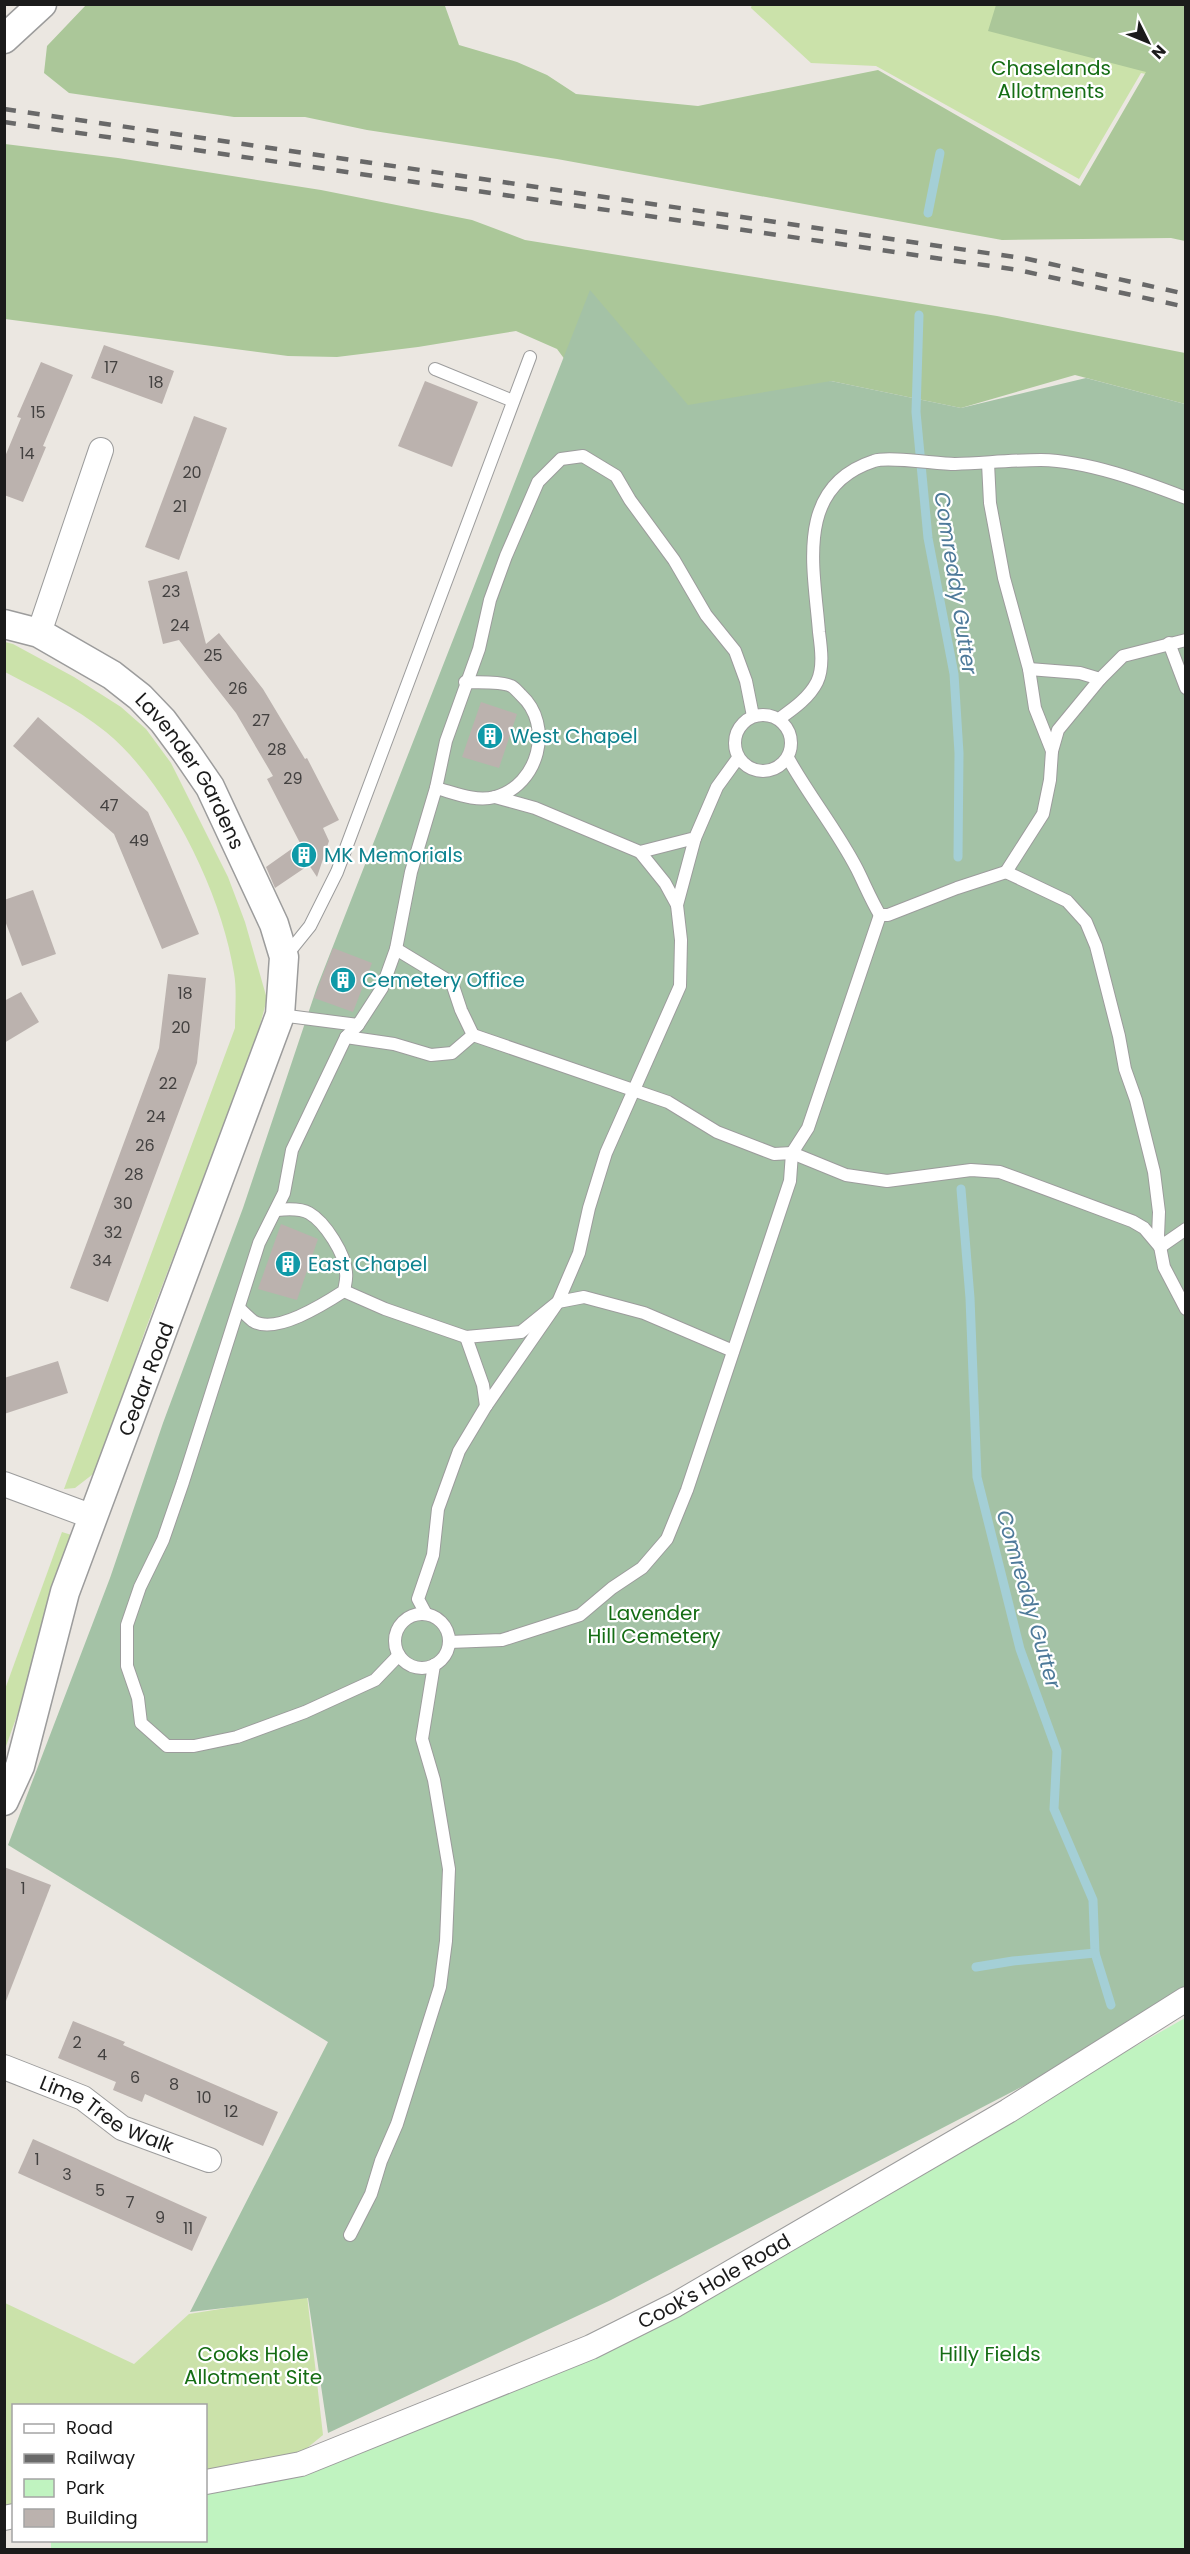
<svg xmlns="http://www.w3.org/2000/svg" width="1190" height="2554" viewBox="0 0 1190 2554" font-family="Poppins,sans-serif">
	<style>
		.grass { fill: #cbe2aa }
		.forest { fill: #abc799 }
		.cemetery { fill: #a4c2a6 }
		.park { fill: #c0f3c0 }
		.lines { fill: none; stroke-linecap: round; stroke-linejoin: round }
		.stream { stroke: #a4cfd6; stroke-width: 9 }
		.building { fill: #bbb2ae }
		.service-casing { stroke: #9c9c9c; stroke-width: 14 }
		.minor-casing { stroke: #9c9c9c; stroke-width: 26 }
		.tertiary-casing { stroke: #9c9c9c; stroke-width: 31 }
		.service { stroke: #fff; stroke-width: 12 }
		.minor { stroke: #fff; stroke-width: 24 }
		.tertiary { stroke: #fff; stroke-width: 28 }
		.rail { stroke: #696969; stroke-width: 4.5; stroke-dasharray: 12 12; stroke-linecap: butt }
		.labels { text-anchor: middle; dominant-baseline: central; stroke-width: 4.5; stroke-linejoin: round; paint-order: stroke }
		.number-label { font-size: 16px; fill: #434140 }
		.park-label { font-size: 20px; fill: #156d14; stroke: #fff }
		.culture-label { font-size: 20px; fill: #0d838f; stroke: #fff; text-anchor: start }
		.street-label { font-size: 20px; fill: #1b1b1b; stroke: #fff }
		.water-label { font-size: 21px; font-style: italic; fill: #4e7a9a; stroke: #fff }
	</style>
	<rect width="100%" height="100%" fill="#ebe7e1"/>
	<g class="grass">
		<path d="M 752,4 L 1185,5 L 1185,82 L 1141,73 L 1079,179 L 876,66 L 811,63 L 751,8 Z"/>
		<path d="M 5,642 L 13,644 L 74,677 L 121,707 L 146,729 L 171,763 L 228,877 L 245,922 L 267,999 L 256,1040 L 146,1328 L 97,1471 L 75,1488 L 64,1489 L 235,1028 C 235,1010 237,990 234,973 C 222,894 168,783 106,732 C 75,707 39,690 5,672 Z"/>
		<path d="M 62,1532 L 81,1538 L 5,1749 L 4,1692 Z"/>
		<path d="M 307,2295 L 323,2435 L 296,2457 L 206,2473 L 206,2406 L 14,2406 L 13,2509 L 5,2510 L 5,2303 L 134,2364 L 189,2314 Z"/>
	</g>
	<g class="forest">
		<path d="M 86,5 L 438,5 L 445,6 L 459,45 L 517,62 L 547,75 L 576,94 L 698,106 L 878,70 L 1080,186 L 1146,72 L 988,31 L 996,5 L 1185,5 L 1185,241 L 1171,238 L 1002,240 L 557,159 L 367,130 L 305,117 L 234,117 L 69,93 L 44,73 L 47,46 Z"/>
		<path d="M 5,144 L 118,158 L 321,190 L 472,220 L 525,240 L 997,316 L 1185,353 L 1185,404 L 1075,375 L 961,408 L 831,381 L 653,478 L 557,349 L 516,331 L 418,347 L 337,357 L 288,356 L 5,319 Z"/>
	</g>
	<path class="cemetery" d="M 590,290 L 688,405 L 831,381 L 961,408 L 1086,378 L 1185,404 L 1185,2002 L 611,2300 L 328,2433 L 308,2298 L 190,2312 L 328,2042 L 8,1845 L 110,1578 L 163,1423 L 243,1208 L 317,987 Z"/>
	<path class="park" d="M 1185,2018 L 1185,2549 L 51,2550 L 51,2541 L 206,2540 L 206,2488 L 369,2445 L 878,2193 Z"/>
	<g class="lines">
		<g class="stream">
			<path d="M 928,213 L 940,153"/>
			<path d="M 919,315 L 916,412 L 928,538 L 954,674 L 959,753 L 958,857"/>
			<path d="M 961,1189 L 970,1298 L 977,1477 L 1020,1649 L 1057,1751 L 1054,1809 L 1093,1900 L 1095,1953 L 1111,2005"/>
			<path d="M 976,1967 L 1013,1961 L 1095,1953"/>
		</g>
	</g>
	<g class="building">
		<path d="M 104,345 L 174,371 L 162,404 L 91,378 Z"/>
		<path d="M 41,362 L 73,375 L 43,446 L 46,447 L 23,502 L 4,495 L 4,459 L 21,418 L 17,417 Z"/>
		<path d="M 425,381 L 478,402 L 452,467 L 398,446 Z"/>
		<path d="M 194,416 L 227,428 L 179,560 L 145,547 Z"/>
		<path d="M 187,571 L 206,644 L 219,633 L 263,689 L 305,759 L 307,758 L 339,820 L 323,828 L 329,841 L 317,877 L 309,865 L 275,888 L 266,867 L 300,843 L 267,779 L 273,776 L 236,713 L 179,640 L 163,644 L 148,581 Z"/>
		<path d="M 481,702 L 517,714 L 499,768 L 462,757 Z"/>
		<path d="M 38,717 L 148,812 L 199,934 L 162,949 L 114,834 L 13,746 Z"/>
		<path d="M 33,890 L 56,954 L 22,966 L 4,918 L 4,900 Z"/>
		<path d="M 333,948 L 372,963 L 353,1012 L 314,998 Z"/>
		<path d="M 168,974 L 206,978 L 197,1063 L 108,1302 L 70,1288 L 159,1048 Z"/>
		<path d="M 21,992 L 39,1022 L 4,1043 L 4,1001 Z"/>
		<path d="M 281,1224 L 318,1239 L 297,1300 L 258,1289 Z"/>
		<path d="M 58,1361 L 68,1393 L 4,1414 L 4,1378 Z"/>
		<path d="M 4,1867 L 51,1885 L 6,2001 L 4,2001 Z"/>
		<path d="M 73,2021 L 125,2042 L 123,2045 L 278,2112 L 263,2146 L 145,2094 L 142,2102 L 113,2090 L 116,2082 L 58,2058 Z"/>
		<path d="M 33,2139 L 207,2217 L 192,2251 L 18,2173 Z"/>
	</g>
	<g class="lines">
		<g class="service-casing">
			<g id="service">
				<path d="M 435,369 L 513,401"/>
				<path d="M 988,463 L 990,503 L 1004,578 L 1029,669 L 1035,708 L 1052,751 L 1050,780 L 1043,814 L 1006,872 L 1067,901 L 1086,922 L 1096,946 L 1119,1036 L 1125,1069 L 1136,1100 L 1154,1172 L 1159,1212 L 1158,1236 L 1164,1267 L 1186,1309"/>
				<path d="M 1169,643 L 1186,688"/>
				<path d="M 1029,669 L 1080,673 L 1100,679 L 1123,656 L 1186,640"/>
				<circle cx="763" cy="743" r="28"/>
				<path d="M 779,719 C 793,709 809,698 817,682 C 824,668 821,647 819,632 C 814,568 794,487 874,461 C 888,456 937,464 955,464 C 984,463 1013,460 1041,460 C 1088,461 1142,481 1186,498"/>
				<path d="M 1052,751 L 1058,730 L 1100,679"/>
				<path d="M 788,758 C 809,796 837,830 857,869 C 865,885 871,900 880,915 L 888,915 L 957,888 L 1006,872"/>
				<path d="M 436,788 C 455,793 475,802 495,797 C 539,785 554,725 521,695 C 518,692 514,687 511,686 C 501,681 476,683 465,682"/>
				<path d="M 495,797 L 535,808 L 640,852 L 695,838 L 717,787 L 738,758"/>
				<path d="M 640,852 L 665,883 L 677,905"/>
				<path d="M 285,957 L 310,926 L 337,872 L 530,357"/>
				<path d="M 280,1015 L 358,1025 L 382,988 L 396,949 L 411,872 L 436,788 L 446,741 L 479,649 L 490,600 L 506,556 L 538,482 L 561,459 L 583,456 L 616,476 L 630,500 L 674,560 L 706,615 L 735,651 L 746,681 L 753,716"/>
				<path d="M 358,1025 L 346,1037 L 292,1150 L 284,1193 L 259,1243 L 183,1482 L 163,1540 L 140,1587 L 127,1625 L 127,1666 L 138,1698 L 141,1723 L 167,1746 L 194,1746 L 237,1737 L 305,1712 L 375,1680 L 399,1655"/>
				<path d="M 473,1035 L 668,1102 L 717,1132 L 774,1154 L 792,1153 L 846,1175 L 887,1181 L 971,1170 L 1000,1172 L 1132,1221 L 1144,1228 L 1160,1247 L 1186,1229"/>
				<path d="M 346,1037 L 394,1044 L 431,1055 L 452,1053 L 473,1035 L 461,1010 L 452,983 L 396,949"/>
				<path d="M 344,1291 L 385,1309 L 466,1337 L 521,1332 L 558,1302 L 584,1297 L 644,1313 L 733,1351"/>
				<path d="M 239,1308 C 243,1312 248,1317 253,1321 C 275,1335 324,1304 344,1291 C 345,1285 347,1279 346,1273 C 346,1255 325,1222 309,1213 C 300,1208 287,1209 277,1210"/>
				<path d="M 466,1337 L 483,1385 L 486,1406"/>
				<path d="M 426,1614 L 418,1599 L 433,1555 L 438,1509 L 459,1451 L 486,1406 L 558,1302 L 579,1253 L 589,1208 L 606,1153 L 680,986 L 681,940 L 677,905 L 695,838"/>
				<circle cx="422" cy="1641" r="27"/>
				<path d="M 449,1642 L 502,1640 L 580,1615 L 612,1588 L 642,1568 L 667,1539 L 687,1490 L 790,1181 L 792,1153 L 808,1128 L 880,915"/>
				<path d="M 350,2235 L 371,2194 L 381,2161 L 397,2124 L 440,1987 L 446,1941 L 449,1869 L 434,1780 L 422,1739 L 434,1665"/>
			</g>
		</g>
		<g class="minor-casing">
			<g id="minor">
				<path d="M 39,633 L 101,450"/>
				<path d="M 4,1484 L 93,1517"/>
				<path id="s1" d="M 4,2067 L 83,2098 L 122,2128 L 209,2160"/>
				<path id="s2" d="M 206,2482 L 301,2464 L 591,2347 L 675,2305 L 1008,2111 L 1186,1999"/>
				<path d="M 4,2518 L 14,2516"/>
			</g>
		</g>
		<g class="tertiary-casing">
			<g id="tertiary">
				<path d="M 4,39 L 42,4"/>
				<path id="s3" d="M 4,624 L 39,633 L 112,675 L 140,697 L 163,721 L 186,752 L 210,787 L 274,924 L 284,957 L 280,1015 L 65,1592 L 20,1766 L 4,1801"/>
			</g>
		</g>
		<use href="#service" class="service"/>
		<use href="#minor" class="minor"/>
		<use href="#tertiary" class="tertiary"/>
		<g class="rail">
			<path d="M 4,109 L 1028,259 L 1186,294"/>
			<path d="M 4,122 L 1018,270 L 1186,307"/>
		</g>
	</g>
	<defs>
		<g id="building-disc" transform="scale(1.35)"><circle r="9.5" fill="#0f9aa8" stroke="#fff"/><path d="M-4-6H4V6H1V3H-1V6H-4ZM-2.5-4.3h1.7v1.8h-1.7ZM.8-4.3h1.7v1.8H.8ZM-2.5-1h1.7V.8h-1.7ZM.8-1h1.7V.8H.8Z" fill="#fff"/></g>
	</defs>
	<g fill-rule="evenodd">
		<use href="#building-disc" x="490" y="736"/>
		<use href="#building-disc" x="304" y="855"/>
		<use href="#building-disc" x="343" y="980"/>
		<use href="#building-disc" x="288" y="1264"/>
	</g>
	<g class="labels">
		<g class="number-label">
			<text x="111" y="367">17</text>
			<text x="156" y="382">18</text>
			<text x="38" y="412">15</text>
			<text x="27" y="453">14</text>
			<text x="192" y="472">20</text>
			<text x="180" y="506">21</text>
			<text x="171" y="591">23</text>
			<text x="180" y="625">24</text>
			<text x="213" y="655">25</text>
			<text x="238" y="688">26</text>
			<text x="261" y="720">27</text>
			<text x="277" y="749">28</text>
			<text x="293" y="778">29</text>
			<text x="109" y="805">47</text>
			<text x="139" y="840">49</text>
			<text x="185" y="993">18</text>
			<text x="181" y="1027">20</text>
			<text x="168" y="1083">22</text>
			<text x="156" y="1116">24</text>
			<text x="145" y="1145">26</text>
			<text x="134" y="1174">28</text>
			<text x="123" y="1203">30</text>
			<text x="113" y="1232">32</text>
			<text x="102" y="1260">34</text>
			<text x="23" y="1888">1</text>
			<text x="77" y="2042">2</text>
			<text x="102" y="2054">4</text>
			<text x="135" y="2077">6</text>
			<text x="174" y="2084">8</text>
			<text x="204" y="2097">10</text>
			<text x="231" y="2111">12</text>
			<text x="37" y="2159">1</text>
			<text x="67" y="2174">3</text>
			<text x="100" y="2190">5</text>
			<text x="130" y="2202">7</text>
			<text x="160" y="2217">9</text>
			<text x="188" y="2228">11</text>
		</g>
		<g class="park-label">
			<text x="1051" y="68">Chaselands<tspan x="1051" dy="23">Allotments</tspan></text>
			<text x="654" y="1613">Lavender<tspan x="654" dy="23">Hill Cemetery</tspan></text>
			<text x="253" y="2354">Cooks Hole<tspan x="253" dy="23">Allotment Site</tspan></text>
			<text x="990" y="2354">Hilly Fields</text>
		</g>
		<g class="culture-label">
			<text x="510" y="736">West Chapel</text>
			<text x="324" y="855">MK Memorials</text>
			<text x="362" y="980">Cemetery Office</text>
			<text x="308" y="1264">East Chapel</text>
		</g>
		<g class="street-label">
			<text stroke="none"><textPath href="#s3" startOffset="246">Lavender Gardens</textPath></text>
			<text transform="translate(146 1379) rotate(-69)">Cedar Road</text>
			<text stroke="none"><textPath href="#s1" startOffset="114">Lime Tree Walk</textPath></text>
			<text stroke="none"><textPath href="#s2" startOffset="549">Cook's Hole Road</textPath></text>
		</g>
		<g class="water-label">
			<text transform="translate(956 583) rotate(81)">Comreddy Gutter</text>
			<text transform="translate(1029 1599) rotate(74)">Comreddy Gutter</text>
		</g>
	</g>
	<rect width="1190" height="2554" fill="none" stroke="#1b1b1b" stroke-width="12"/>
	<rect x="12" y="2404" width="195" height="138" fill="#ffffff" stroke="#a4a4a4" stroke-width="1.5"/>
	<rect x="24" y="2424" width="30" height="9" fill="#ffffff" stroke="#a4a4a4" stroke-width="1.5"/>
	<text x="66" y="2434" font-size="18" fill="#1b1b1b">Road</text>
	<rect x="24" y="2454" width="30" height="9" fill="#696969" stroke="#a4a4a4" stroke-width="1.5"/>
	<text x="66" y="2464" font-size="18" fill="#1b1b1b">Railway</text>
	<rect x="24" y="2479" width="30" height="18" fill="#c0f3c0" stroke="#a4a4a4" stroke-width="1.5"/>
	<text x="66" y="2494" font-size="18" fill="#1b1b1b">Park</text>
	<rect x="24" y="2509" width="30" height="18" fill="#bbb2ae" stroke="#a4a4a4" stroke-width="1.5"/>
	<text x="66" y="2524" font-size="18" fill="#1b1b1b">Building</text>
	<g transform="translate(1148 42) rotate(133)" stroke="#ffffff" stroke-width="4.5" paint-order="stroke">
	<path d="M0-4.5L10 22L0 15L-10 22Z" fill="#1b1b1b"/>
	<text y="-9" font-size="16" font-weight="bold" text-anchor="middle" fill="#1b1b1b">N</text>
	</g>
</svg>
